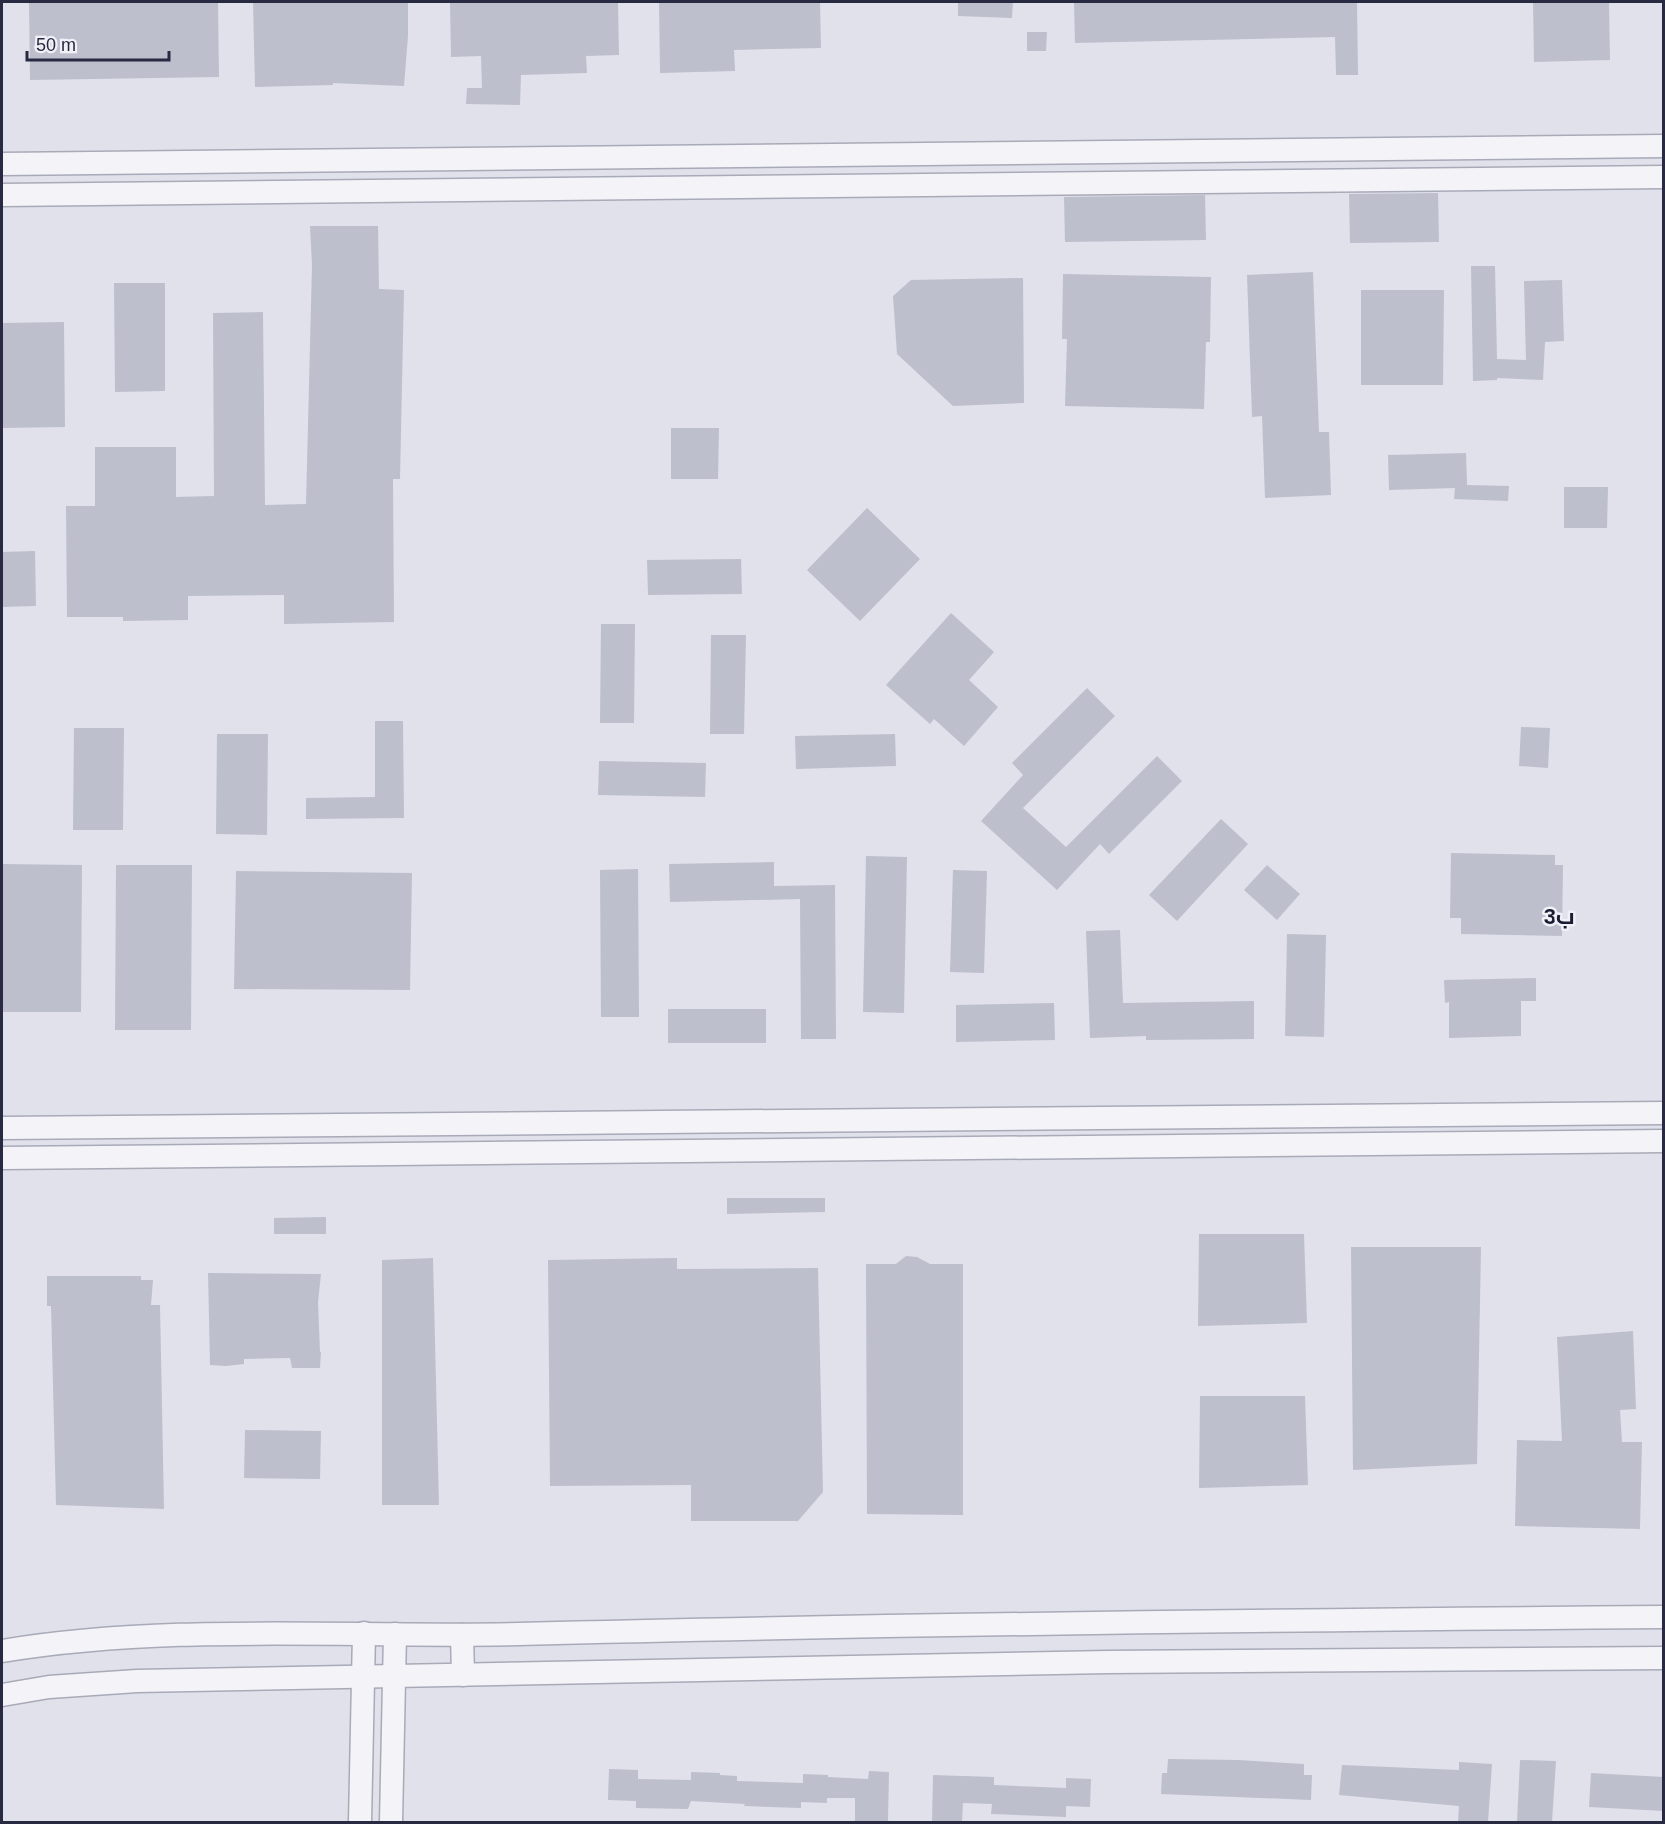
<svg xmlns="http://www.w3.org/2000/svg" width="1665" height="1824" viewBox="0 0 1665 1824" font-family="Helvetica,Cairo,sans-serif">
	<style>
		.building { fill: #bdbfcd }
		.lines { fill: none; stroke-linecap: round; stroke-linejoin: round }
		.minor-casing { stroke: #a9aab8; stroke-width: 25 }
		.minor { stroke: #f3f3f8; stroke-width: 22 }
		.labels { text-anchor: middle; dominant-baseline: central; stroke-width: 5; stroke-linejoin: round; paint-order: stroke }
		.district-label { font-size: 22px; font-weight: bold; fill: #1a1c32; stroke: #f0f1f7 }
	</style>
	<rect width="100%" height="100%" fill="#e0e1ea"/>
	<g class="building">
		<path d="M 29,2 L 218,2 L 219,77 L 30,80 Z"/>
		<path d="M 253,2 L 408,2 L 408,36 L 404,86 L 333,83 L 333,85 L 255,87 Z"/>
		<path d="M 450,2 L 618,2 L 619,55 L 586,56 L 587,73 L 521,75 L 520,105 L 466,104 L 467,88 L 482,88 L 481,56 L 451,57 Z"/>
		<path d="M 659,2 L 820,2 L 821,48 L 734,50 L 735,71 L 660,73 Z"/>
		<path d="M 958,2 L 1013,2 L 1012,18 L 958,16 Z"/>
		<path d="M 1074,2 L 1357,2 L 1358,75 L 1336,75 L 1335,37 L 1075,43 Z"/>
		<path d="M 1533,2 L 1609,2 L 1610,60 L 1534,62 Z"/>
		<path d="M 1027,32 L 1047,32 L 1046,51 L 1027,51 Z"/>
		<path d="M 1438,193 L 1439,242 L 1350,243 L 1349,194 Z"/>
		<path d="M 1205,195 L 1206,240 L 1065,242 L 1064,197 Z"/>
		<path d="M 310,226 L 378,226 L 379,289 L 404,290 L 400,479 L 393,479 L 394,622 L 284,624 L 284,595 L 188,596 L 188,620 L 123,621 L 123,617 L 67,617 L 66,506 L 95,506 L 95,447 L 176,447 L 176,497 L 214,496 L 213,313 L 263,312 L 265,505 L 306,504 L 312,265 Z"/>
		<path d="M 1471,266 L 1495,266 L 1497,359 L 1526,360 L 1524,281 L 1562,280 L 1564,341 L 1545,342 L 1543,380 L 1497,378 L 1497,380 L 1473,381 Z"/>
		<path d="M 1313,272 L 1319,432 L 1329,432 L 1331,495 L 1265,498 L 1262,416 L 1252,417 L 1247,275 Z"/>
		<path d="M 1063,274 L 1211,277 L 1210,342 L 1206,342 L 1204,409 L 1065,406 L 1067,339 L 1062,339 Z"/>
		<path d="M 1023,278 L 1024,403 L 953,406 L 897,354 L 893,296 L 911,280 Z"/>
		<path d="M 114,283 L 165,283 L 165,391 L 115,392 Z"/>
		<path d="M 1361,290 L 1444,290 L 1443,385 L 1361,385 Z"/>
		<path d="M 64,322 L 65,427 L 2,428 L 2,323 Z"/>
		<path d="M 671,428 L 719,428 L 718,479 L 671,479 Z"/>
		<path d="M 1466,453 L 1467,485 L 1509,486 L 1508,501 L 1454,499 L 1455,488 L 1389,490 L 1388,455 Z"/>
		<path d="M 1564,487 L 1608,487 L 1607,528 L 1564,528 Z"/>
		<path d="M 867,508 L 920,559 L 860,621 L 807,570 Z"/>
		<path d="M 35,551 L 36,606 L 2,607 L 2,552 Z"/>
		<path d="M 741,559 L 742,594 L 648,595 L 647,560 Z"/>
		<path d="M 951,613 L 994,652 L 969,680 L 998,707 L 964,746 L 934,719 L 930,724 L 886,685 Z"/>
		<path d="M 601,624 L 635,624 L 634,723 L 600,723 Z"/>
		<path d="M 711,635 L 746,635 L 744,734 L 710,734 Z"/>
		<path d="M 1087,688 L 1115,716 L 1023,808 L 1066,847 L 1157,756 L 1182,781 L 1109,854 L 1100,844 L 1057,890 L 981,821 L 1023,775 L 1012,763 Z"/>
		<path d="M 375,721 L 403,721 L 404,818 L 306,819 L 306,798 L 375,797 Z"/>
		<path d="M 1521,727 L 1550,728 L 1548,768 L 1519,766 Z"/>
		<path d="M 74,728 L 124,728 L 123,830 L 73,830 Z"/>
		<path d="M 217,734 L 268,734 L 267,835 L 216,834 Z"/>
		<path d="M 895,734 L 896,766 L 796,769 L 795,736 Z"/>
		<path d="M 599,761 L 706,763 L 705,797 L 598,795 Z"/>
		<path d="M 1221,819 L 1248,844 L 1177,921 L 1149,895 Z"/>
		<path d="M 1451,853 L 1555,855 L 1555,865 L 1563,865 L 1562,936 L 1461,934 L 1461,918 L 1450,918 Z"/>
		<path d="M 866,856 L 907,857 L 904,1013 L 863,1012 Z"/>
		<path d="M 774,862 L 774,886 L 835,885 L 836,1039 L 801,1039 L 800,899 L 670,902 L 669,864 Z"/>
		<path d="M 2,864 L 82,865 L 81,1012 L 2,1012 Z"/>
		<path d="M 116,865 L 192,865 L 191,1030 L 115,1030 Z"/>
		<path d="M 1267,865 L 1300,894 L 1277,920 L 1244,890 Z"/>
		<path d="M 638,869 L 639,1017 L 601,1017 L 600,870 Z"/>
		<path d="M 953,870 L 987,871 L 984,973 L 950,972 Z"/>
		<path d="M 236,871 L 412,873 L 410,990 L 234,989 Z"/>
		<path d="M 1120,930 L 1123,1003 L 1254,1001 L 1254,1039 L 1146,1040 L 1146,1036 L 1090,1038 L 1086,931 Z"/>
		<path d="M 1287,934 L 1326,935 L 1324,1037 L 1285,1036 Z"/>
		<path d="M 1536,978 L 1536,1001 L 1521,1001 L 1521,1036 L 1449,1038 L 1449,1002 L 1445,1003 L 1444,980 Z"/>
		<path d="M 1054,1003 L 1055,1040 L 956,1042 L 956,1005 Z"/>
		<rect x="668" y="1009" width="98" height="34"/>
		<path d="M 727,1198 L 825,1198 L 825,1212 L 727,1214 Z"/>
		<path d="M 326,1217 L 326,1234 L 274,1234 L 274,1218 Z"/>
		<path d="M 1199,1234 L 1304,1234 L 1307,1323 L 1198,1326 Z"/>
		<path d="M 1351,1247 L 1481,1247 L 1477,1464 L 1353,1470 Z"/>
		<path d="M 906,1256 L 917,1257 L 930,1264 L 963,1264 L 963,1515 L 867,1514 L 866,1264 L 896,1264 Z"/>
		<path d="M 433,1258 L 439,1505 L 382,1505 L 382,1260 Z"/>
		<path d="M 677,1258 L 677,1269 L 818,1268 L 823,1492 L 798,1521 L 691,1521 L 691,1485 L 550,1486 L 548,1260 Z"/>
		<path d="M 208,1273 L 321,1274 L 318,1302 L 320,1352 L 321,1352 L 320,1368 L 292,1368 L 290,1358 L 244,1359 L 244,1364 L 226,1366 L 210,1365 Z"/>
		<path d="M 47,1276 L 141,1276 L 141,1280 L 153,1280 L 151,1305 L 160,1305 L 164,1509 L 56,1505 L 51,1306 L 47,1306 Z"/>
		<path d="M 1633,1331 L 1636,1409 L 1620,1410 L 1622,1442 L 1642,1442 L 1640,1529 L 1515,1526 L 1517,1440 L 1562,1441 L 1557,1337 Z"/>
		<path d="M 1200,1396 L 1305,1396 L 1308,1485 L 1199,1488 Z"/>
		<path d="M 245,1430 L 321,1431 L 320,1479 L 244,1478 Z"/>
		<path d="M 1168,1759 L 1238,1760 L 1304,1764 L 1304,1775 L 1312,1775 L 1311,1800 L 1161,1794 L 1162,1773 L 1167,1773 Z"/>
		<path d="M 1520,1760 L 1556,1761 L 1552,1822 L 1517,1822 Z"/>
		<path d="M 1459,1762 L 1492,1764 L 1488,1822 L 1458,1822 L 1459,1806 L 1339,1795 L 1342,1765 L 1459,1770 Z"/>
		<path d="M 609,1769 L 638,1770 L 638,1779 L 691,1780 L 691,1772 L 720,1773 L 720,1775 L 737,1776 L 737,1781 L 803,1783 L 803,1774 L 828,1775 L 828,1777 L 868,1779 L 869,1771 L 889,1772 L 888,1822 L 855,1822 L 855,1798 L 827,1798 L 827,1803 L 801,1802 L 801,1808 L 744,1806 L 745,1804 L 691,1801 L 688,1809 L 636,1808 L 636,1801 L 608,1800 Z"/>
		<path d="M 1591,1773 L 1664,1777 L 1664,1811 L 1589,1807 Z"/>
		<path d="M 933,1775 L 994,1777 L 994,1785 L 1066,1788 L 1066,1778 L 1091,1779 L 1090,1807 L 1066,1806 L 1066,1817 L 991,1814 L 992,1804 L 963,1803 L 962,1822 L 932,1822 Z"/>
	</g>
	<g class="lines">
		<g class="minor-casing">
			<g id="minor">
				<path d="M 2,164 L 1664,146"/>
				<path d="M 2,195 L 1664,177"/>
				<path d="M 2,1128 L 1664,1113"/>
				<path d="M 2,1158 L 1664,1141"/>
				<path d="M 462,1635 L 463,1675"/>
				<path d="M 2,1651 C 171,1623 347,1638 519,1634 C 900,1624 1282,1620 1664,1617"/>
				<path d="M 2,1695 L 49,1687 L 137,1681 L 1108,1662 L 1664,1658"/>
				<path d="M 360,1822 L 364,1633"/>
				<path d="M 391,1822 L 395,1634"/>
			</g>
		</g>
		<use href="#minor" class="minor"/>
	</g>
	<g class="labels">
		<g class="district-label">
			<text x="1559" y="916">ب3</text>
		</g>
	</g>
	<rect width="1665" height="1824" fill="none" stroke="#282a42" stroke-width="6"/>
	<path d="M27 51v9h142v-9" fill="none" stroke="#282a42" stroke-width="3"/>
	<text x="36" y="51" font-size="18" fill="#282a42" stroke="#f0f1f7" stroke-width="4.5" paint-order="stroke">50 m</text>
</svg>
